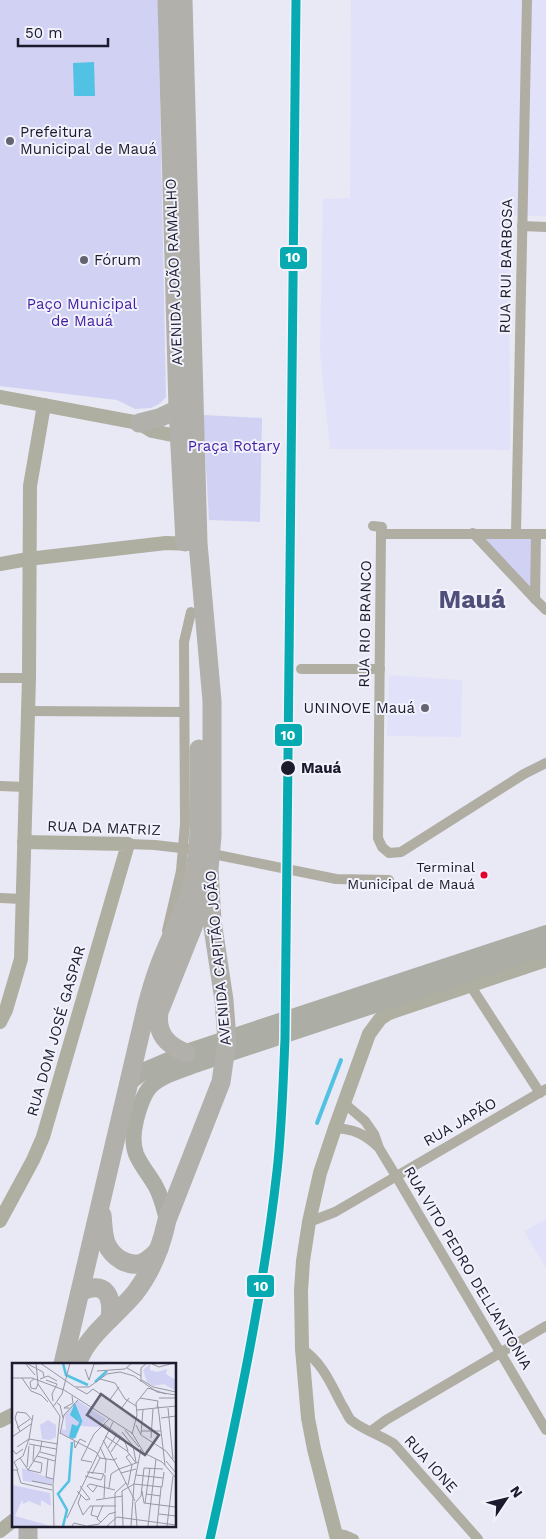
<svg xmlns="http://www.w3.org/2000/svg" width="546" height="1539" viewBox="0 0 546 1539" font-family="'Work Sans',sans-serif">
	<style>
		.built { fill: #e1e2fa }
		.green { fill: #d0d1f3 }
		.water { fill: #52c2e4 }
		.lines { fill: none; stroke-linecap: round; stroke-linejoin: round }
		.stream { stroke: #52c2e4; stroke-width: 4 }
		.street { stroke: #b0aea2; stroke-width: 10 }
		.secondary { stroke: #aeaea1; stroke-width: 14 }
		.primary { stroke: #acada4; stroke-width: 16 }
		.highway { stroke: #b1b0aa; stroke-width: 19 }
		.rail-1-casing { stroke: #f2f2fd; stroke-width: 12 }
		.rail-1 { stroke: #06aab0; stroke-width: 9 }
		.poi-dot { fill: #636373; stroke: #f2f2fd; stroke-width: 2 }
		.stop-dot { fill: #1c1b2e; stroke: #f2f2fd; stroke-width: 2 }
		.bus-dot { fill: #e4002b; stroke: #f2f2fd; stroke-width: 2 }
		.labels { text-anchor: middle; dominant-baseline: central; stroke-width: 4; stroke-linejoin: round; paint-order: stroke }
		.bus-label { font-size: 14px; fill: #1c1b2e; stroke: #f2f2fd; text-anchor: end }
		.poi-label { font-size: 15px; fill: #1c1b2e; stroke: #f2f2fd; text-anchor: start }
		.street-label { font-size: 15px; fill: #1c1b2e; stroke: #f2f2fd }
		.park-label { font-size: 15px; fill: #401ea3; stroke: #f2f2fd }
		.stop-label { font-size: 15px; font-weight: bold; fill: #1c1b2e; stroke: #f2f2fd; text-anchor: start }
		.town-label { font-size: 25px; font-weight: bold; fill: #504f7a; stroke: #f2f2fd }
		.inset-river { fill: none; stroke: #52c2e4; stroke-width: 2.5 }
		.inset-road { fill: none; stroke: #9697a5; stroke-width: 1 }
		.view { fill: #636373; fill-opacity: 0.15; stroke: #636373; stroke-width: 2.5 }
		.inset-edge { fill: none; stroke: #1c1b2e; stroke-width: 2.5 }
		.line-badge { stroke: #f2f2fd; stroke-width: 2 }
		.badge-label { font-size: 14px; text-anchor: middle; font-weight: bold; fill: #fff }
	</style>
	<rect width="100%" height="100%" fill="#e8e9f4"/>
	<g class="built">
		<path d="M 351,0 L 546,0 L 546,216 L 509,216 L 510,450 L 330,449 L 320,353 L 323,199 L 350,198 Z"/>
		<path d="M 389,675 L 462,680 L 461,737 L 387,736 Z"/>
		<path d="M 546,1219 L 546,1268 L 524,1231 Z"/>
	</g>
	<g class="green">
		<path d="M 0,0 L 158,0 L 166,397 L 159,404 L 151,408 L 135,409 L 117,400 L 0,386 Z"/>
		<path d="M 203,415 L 262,418 L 260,522 L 209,520 Z"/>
		<path d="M 480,535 L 532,536 L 533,593 Z"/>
	</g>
	<path class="water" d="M 94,62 L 95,96 L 74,96 L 73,63 Z"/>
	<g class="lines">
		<path class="stream" d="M 317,1123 L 341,1060"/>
		<g class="street">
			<path d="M 522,226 L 546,227"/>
			<path d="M 373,526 L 382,527 L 381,534 L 546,534"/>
			<path d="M 473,533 L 535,599 L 536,534"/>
			<path d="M 516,533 L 527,0"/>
			<path d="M 381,534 L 378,838 L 382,847 L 389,853 L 401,852 L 524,774 L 546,763"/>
			<path d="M 535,599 L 546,610"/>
			<path d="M 301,669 L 380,669"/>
			<path d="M 0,678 L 29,678"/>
			<path d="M 28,711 L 184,712"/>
			<path d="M 0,786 L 26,787"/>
			<path d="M 128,844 L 155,845 L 189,849"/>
			<path d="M 208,853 L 336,879 L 389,880"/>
			<path d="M 0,898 L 23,899"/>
			<path d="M 167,931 L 181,871 L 185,824 L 184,642 L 191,612"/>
			<path d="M 470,985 L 540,1093"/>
			<path d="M 344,1103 L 365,1121 L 374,1134 L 379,1148 L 396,1176 L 546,1430"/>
			<path d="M 335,1128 C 352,1129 364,1133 377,1146"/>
			<path d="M 309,1222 L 335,1212 L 546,1089"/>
			<path d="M 302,1349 C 322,1362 331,1384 342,1405 C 345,1409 347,1415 350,1419 C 357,1427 382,1436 394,1444 L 478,1539"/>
			<path d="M 371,1431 L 386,1420 L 546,1326"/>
			<path d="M 337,1534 L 345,1535 L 354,1539"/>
		</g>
		<g class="secondary">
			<path d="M 0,397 L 139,423 L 152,431 L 187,438"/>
			<path d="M 0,564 L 28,559 L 166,543 L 193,544"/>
			<path d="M 0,1022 L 6,1010 L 21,959 L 29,678 L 30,486 L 44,405"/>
			<path d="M 0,1221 L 33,1160 L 43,1137 L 128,844 L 24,842"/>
			<path d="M 0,1421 L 14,1414"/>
			<path d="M 0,1531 L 14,1520"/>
			<path d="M 337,1539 L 314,1449 L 308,1418 L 302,1349 L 301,1291 L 303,1261 L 309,1222 L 320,1173 L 335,1128 L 369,1034 L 380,1019 L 389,1013 L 546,960"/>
		</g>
		<g class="primary">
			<path d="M 128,1084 L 147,1069 L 189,1051 L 546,933"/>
			<path d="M 167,1220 C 164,1209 162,1198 156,1187 C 150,1176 141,1166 136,1154 C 132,1143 133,1132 136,1120 C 146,1080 155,1080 192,1066 L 546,948"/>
		</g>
		<g class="highway">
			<path d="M 167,0 L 178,409 L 185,542"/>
			<path d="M 139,423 L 159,418 L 178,409"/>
			<path d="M 186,1053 C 167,1045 156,1034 159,1012 L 193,927 L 204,887"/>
			<path d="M 102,1215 C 103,1224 103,1234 106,1243 C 112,1257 129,1269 144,1262 C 150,1259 155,1254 159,1249"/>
			<path d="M 80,1292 C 106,1280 113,1296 110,1319"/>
			<path d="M 63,1364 L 147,1005 C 150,994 153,983 157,972 C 168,939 187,910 194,875 C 202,836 199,789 199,749"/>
			<path d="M 77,1364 C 87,1335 116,1316 135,1293 C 152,1271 161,1248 167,1220 L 221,1082 L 227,1040 L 224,1000 L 212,921 L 209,869 L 212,836 L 212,701 L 198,543 L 183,0"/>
			<path d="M 28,1525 L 28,1539"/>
		</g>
		<g class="rail-1-casing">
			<path id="rail-1" d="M 210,1539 C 237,1417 263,1295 277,1171 C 282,1127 283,1083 285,1039 L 296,0"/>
		</g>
		<use href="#rail-1" class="rail-1"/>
	</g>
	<g class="poi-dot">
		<circle cx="10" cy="141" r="5"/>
		<circle cx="84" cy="260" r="5"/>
		<circle cx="425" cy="708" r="5"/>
	</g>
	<circle class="stop-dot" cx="288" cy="768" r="8"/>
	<circle class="bus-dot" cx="484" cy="875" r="4.5"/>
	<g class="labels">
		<g class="bus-label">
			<text x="475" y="867">Terminal<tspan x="475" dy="17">Municipal de Mauá</tspan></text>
		</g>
		<g class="poi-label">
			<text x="20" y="132">Prefeitura<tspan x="20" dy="17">Municipal de Mauá</tspan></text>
			<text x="94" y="260">Fórum</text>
			<text x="415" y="708" text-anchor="end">UNINOVE Mauá</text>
		</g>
		<g class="street-label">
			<text transform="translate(506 266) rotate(-89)">RUA RUI BARBOSA</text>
			<text transform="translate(174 272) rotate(-92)">AVENIDA JOÃO RAMALHO</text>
			<text transform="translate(365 624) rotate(-89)">RUA RIO BRANCO</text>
			<text transform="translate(104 828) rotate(2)">RUA DA MATRIZ</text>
			<text transform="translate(218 958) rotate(-95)">AVENIDA CAPITÃO JOÃO</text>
			<text transform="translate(56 1031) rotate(-74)">RUA DOM JOSÉ GASPAR</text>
			<text transform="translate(460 1122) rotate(-30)">RUA JAPÃO</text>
			<text transform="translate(468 1268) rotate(59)">RUA VITO PEDRO DELL'ANTONIA</text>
			<text transform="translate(431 1464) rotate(48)">RUA IONE</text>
		</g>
		<g class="park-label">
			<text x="82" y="304">Paço Municipal<tspan x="82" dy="17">de Mauá</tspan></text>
			<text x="234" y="446">Praça Rotary</text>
		</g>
		<g class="stop-label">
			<text x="301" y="768">Mauá</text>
		</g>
		<g class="town-label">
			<text x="472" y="599">Mauá</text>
		</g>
	</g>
	<g transform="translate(12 1363)">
		<rect width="164" height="164" fill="#e8e9f4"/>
		<path d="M 138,1 L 138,7 L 145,9 L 155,6 L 154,11 L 164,17 L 164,28 L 152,21 L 141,23 L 135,19 L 131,7 ZM 65,37 L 94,56 L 88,64 L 68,63 L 61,77 L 49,70 L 50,66 L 54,67 L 53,51 ZM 36,57 L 44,62 L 44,74 L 38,77 L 19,75 L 30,76 L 28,62 ZM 10,105 L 40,116 L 40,121 L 11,118 ZM 0,122 L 38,130 L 39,143 L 29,137 L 29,143 L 17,138 L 11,141 L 10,137 L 3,153 L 39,163 L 0,163 Z" fill="#d0d1f3"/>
		<path d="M 62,42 L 68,60 L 61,76 L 57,74 L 60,61 L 65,63 L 68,60 L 58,52 Z" fill="#52c2e4"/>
		<path class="inset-river" d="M 51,0 L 54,12 L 76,22M 83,19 L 95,8M 62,75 L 69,58 L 62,41M 51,163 L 55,147 L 46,131 L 57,118 L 60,79"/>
		<path class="inset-road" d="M 13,0 L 23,12M 14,0 L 31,9 L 32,14M 24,0 L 26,21 L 48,53 L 41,121 L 42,163M 28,0 L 63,24 L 77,24 L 95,11 L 108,9 L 122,13 L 145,29 L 164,32M 138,0 L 147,4 L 162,0M 115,5 L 129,13M 73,6 L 77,17 L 82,1 L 111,0M 85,8 L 113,6 L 120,0M 0,15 L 20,15 L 52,27 L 120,70 L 132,90 L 150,99 L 164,115M 10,15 L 19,28 L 29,32 L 36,39M 22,16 L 18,19 L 19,25 L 24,26 L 26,21M 28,16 L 36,13 L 45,18M 88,16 L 103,20 L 113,36 L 124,43M 34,17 L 45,21 L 40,31 L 41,38M 130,17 L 141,24 L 164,29M 129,19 L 129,5 L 135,0M 64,25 L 75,31 L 81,26 L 109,46 L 117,35M 128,35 L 146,38 L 145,45M 147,35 L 164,35M 97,38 L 107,24M 45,40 L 48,42 L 51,55M 146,43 L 153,102M 41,44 L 50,31 L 58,0M 57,45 L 52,45 L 61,40 L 60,33M 156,45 L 161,96M 125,47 L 164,43M 149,55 L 164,53M 92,61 L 112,76 L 116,88M 124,62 L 129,72 L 154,88 L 164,101M 5,65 L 18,56M 113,67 L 127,84M 129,68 L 149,68M 8,69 L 3,55 L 5,49 L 14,50 L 20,57M 110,69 L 121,83 L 124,99M 48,70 L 84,89 L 88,95 L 102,97 L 107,106 L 127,99M 48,71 L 52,52 L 66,37M 120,71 L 125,52 L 124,40 L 136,25 L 154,31M 129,71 L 131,46M 93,73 L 115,88 L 124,100M 0,74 L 19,61M 139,75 L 141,46M 91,77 L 102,97 L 105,95M 62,78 L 63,85 L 68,76 L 74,79M 17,81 L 44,86M 5,84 L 17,76 L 21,52M 88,84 L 94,97 L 93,110M 96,85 L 105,71M 0,86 L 4,91 L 11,86M 129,86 L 122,121 L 150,124 L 152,109M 28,89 L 43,93M 99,89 L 109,74M 25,93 L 43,98M 8,95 L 16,107 L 29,110M 36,96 L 34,114 L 41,116M 21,98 L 22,82M 22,98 L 30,100 L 29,109M 154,98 L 164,110M 80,99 L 69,97 L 82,71 L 97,56M 15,104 L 17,83M 132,105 L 151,106M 0,107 L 6,107 L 2,99 L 11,93 L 17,76 L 46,81M 5,107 L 9,120 L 40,127M 16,107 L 28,88 L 30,78M 75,109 L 92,111M 109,110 L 124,106M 80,111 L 88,95M 124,112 L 151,115M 73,113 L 89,117 L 92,111M 20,118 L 40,122M 78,121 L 103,127M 78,121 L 75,123 L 81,129 L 85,123M 116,122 L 120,102 L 114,94 L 118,91M 97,125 L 99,111 L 107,106 L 123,138M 65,128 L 74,137 L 78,136 L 68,123M 130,128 L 132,140 L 164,144M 134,131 L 149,133M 69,132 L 66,140 L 71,152 L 78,143 L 104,143M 92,135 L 93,112M 84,137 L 111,133M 123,139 L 125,163M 124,139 L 129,133 L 132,105M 133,140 L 138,105M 81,143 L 79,152 L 86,154M 147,151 L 164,153M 55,155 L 101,59M 89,159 L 85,156 L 91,142M 60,163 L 62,160 L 74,163M 75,163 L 87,161 L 97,151 L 104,149M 95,163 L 105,154 L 164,162M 103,163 L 103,130 L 114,120M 111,163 L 110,128 L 122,121M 119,163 L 122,121M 136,163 L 144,96M 145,163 L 149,124M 155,163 L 161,113"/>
		<path class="view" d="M 89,31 L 147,72 L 133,92 L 75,52 Z"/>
		<rect width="164" height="164" class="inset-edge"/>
	</g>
	<g class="line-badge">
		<rect x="279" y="246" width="29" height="24" rx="5" fill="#06aab0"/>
		<rect x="274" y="723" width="29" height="24" rx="5" fill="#06aab0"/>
		<rect x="246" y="1274" width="29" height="24" rx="5" fill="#06aab0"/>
	</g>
	<g class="badge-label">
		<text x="293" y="262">10</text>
		<text x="288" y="740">10</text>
		<text x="261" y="1291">10</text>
	</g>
	<g transform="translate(506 1499) rotate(55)" stroke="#f2f2fd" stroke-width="4" paint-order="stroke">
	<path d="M0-4L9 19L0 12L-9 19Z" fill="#1c1b2e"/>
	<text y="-8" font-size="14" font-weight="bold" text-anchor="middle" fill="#1c1b2e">N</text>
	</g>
	<path d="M18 38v8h90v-8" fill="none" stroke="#1c1b2e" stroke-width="2.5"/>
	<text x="25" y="38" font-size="15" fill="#1c1b2e" stroke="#f2f2fd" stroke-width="4" paint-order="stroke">50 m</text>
</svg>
